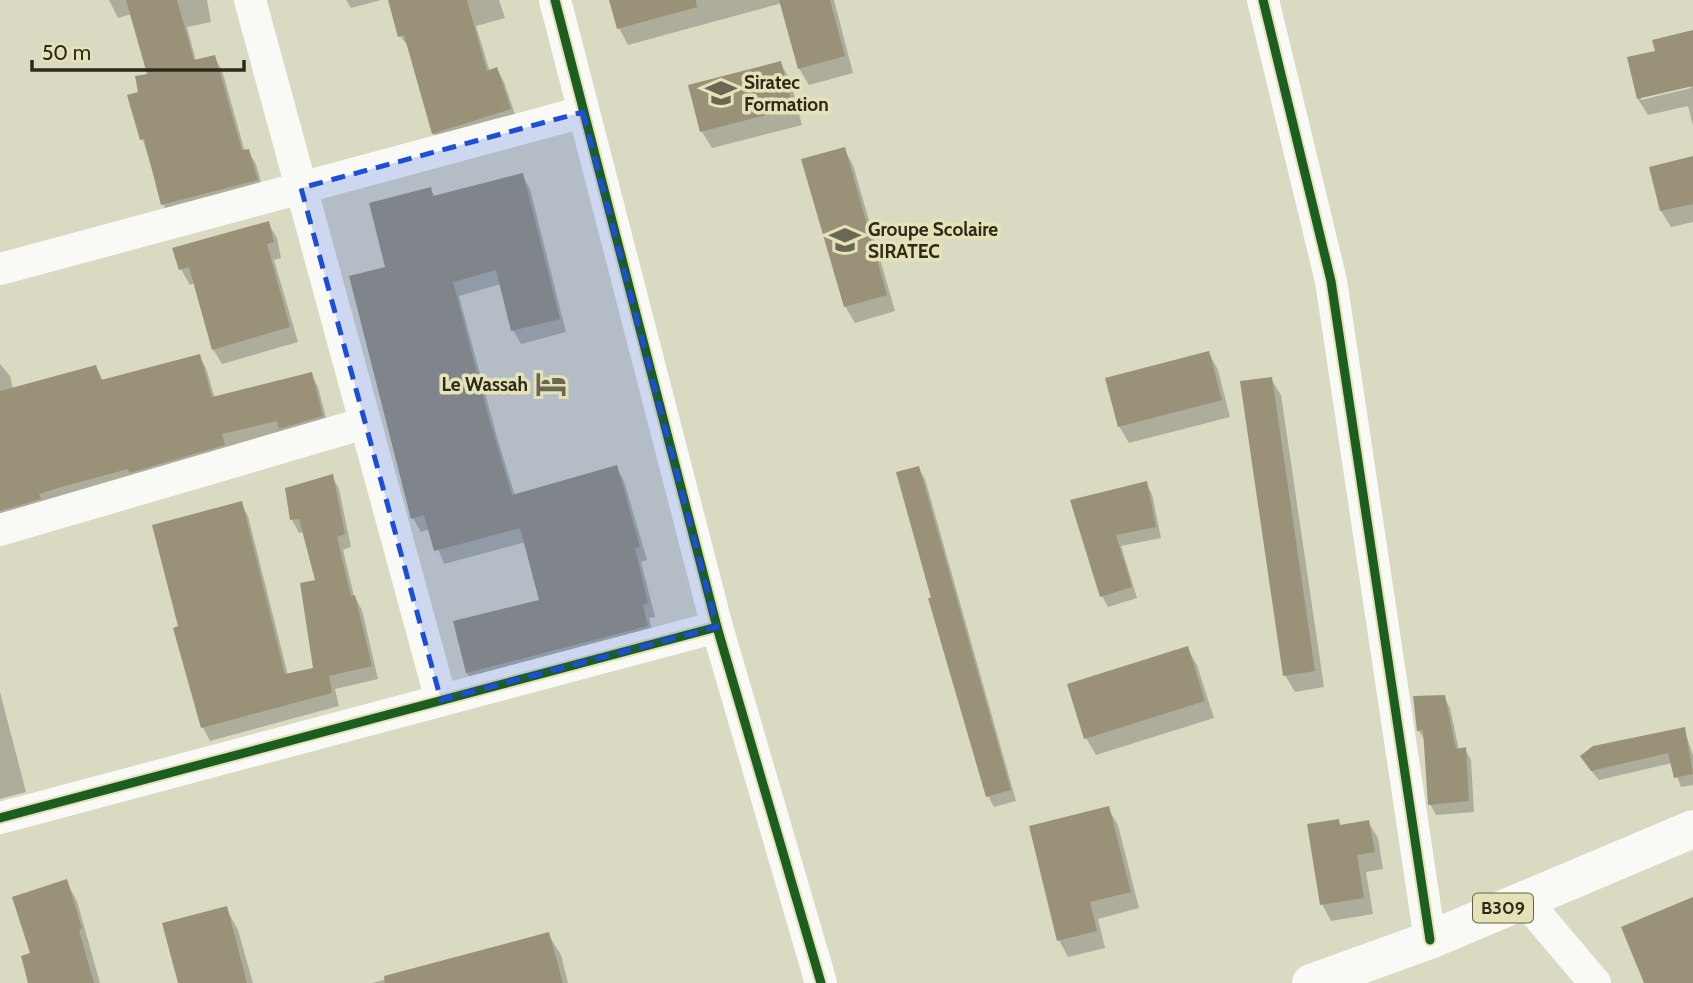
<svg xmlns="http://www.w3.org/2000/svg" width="1693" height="983" viewBox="0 0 1693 983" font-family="Cabin,sans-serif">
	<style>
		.shadow { fill: #0003; fill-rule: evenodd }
		.building { fill: #999279 }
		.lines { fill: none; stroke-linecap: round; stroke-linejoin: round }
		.minor { stroke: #f9f9f6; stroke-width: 32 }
		.primary { stroke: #f9f9f6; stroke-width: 38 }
		.cycleway-casing { stroke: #e5e2b7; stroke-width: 13 }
		.cycleway { stroke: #1b5e20; stroke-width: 9 }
		.marked { fill: #1d4ed8; fill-opacity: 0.2; stroke: #1d4ed8; stroke-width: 5; stroke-dasharray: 14 9; stroke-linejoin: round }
		.labels { text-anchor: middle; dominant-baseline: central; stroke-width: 7; stroke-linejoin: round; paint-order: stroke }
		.shield { fill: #e5e2b7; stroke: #64624a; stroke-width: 2 }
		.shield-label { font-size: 18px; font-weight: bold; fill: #2c2b1b }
		.poi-label { font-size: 19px; font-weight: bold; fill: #2c2b1b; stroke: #e5e2b7; text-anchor: start }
	</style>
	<rect width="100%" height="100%" fill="#dad9c2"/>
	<g class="shadow">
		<path d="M 109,0 L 207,0 L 211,22 L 187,27 L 196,61 L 214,57 L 222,70 L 245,152 L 248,151 L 256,164 L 264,193 L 170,217 L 163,204 L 129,96 L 140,93 L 149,75 L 132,14 L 118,18 Z"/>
		<path d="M 346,0 L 381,0 L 351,8 Z"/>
		<path d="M 390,0 L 499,0 L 505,18 L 476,26 L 490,72 L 497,69 L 504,82 L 518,123 L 441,146 L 433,133 L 410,49 L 400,36 Z"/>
		<path d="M 611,0 L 834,0 L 853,73 L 809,85 L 799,68 L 782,3 L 628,45 L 619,28 Z"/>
		<path d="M 1693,32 L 1693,126 L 1688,106 L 1648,115 L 1638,99 L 1629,59 L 1657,52 ZM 1690,85 L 1691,88 L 1641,100 L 1641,97 Z"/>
		<path d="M 780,63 L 790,79 L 802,125 L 712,148 L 702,132 L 690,87 Z"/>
		<path d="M 844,149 L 853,165 L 895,311 L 855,323 L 845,306 Z"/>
		<path d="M 1693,158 L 1693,222 L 1671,227 L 1661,211 Z"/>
		<path d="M 522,175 L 530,189 L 566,332 L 521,344 L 513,330 L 501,284 L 459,296 L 497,437 L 515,496 L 616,467 L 624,481 L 647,560 L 641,562 L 655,617 L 649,618 L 655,640 L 475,686 L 467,673 L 455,622 L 541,601 L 526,542 L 444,564 L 430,529 L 421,532 L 413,518 L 387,268 L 430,189 L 435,197 Z"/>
		<path d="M 268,223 L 277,238 L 281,258 L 274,260 L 298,342 L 222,364 L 213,349 L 195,283 L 190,285 L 181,269 Z"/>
		<path d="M 1209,353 L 1218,370 L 1230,417 L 1129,443 L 1119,426 Z"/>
		<path d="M 199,356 L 206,368 L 215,399 L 311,374 L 318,387 L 329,429 L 284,434 L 228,447 L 231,458 L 0,526 L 0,364 L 10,376 L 13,389 L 96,367 L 104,382 Z"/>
		<path d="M 1271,379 L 1281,395 L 1324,687 L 1295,692 L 1285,675 Z"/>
		<path d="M 918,468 L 925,479 L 1016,801 L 994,807 L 988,796 L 933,599 Z"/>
		<path d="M 332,476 L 339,489 L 351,547 L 343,550 L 354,596 L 362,610 L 378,679 L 335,689 L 339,706 L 210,741 L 203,728 L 175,629 L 180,627 L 241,503 L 248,516 L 288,675 L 315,669 L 317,581 L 304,532 L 299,533 L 292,520 Z"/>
		<path d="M 1146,483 L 1152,494 L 1161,538 L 1121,546 L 1137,598 L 1108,607 L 1102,596 L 1073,501 Z"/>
		<path d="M 1187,648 L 1197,665 L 1214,718 L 1096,755 L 1086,738 Z"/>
		<path d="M 0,692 L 26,792 L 0,799 Z"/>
		<path d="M 1444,697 L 1450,708 L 1459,750 L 1465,749 L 1471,760 L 1474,812 L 1436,815 L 1430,804 L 1425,741 L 1419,731 Z"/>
		<path d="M 1684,729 L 1693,755 L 1693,785 L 1681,787 L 1672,763 L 1599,780 L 1588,767 Z"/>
		<path d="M 1108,808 L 1118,825 L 1139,908 L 1098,919 L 1105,948 L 1068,957 L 1059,940 Z"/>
		<path d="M 1338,821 L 1341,826 L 1368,822 L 1378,838 L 1383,869 L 1366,872 L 1373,914 L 1331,921 L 1322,904 Z"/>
		<path d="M 66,881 L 77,901 L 100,983 L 30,983 L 32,954 Z"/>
		<path d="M 226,908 L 238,930 L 253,983 L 179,983 Z"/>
		<path d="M 548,934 L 561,955 L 568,983 L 372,983 Z"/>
	</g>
	<g class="building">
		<path d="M 126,0 L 177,0 L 194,60 L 215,55 L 242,150 L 249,149 L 258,180 L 161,205 L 144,139 L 140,140 L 127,95 L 138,92 L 135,76 L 147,74 Z"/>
		<path d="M 388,0 L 467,0 L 487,71 L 497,67 L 511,109 L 432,134 L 404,35 L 398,37 Z"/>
		<path d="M 609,0 L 696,0 L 697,7 L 617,29 Z"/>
		<path d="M 779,0 L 830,0 L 845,56 L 798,69 Z"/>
		<path d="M 1693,30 L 1693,86 L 1637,99 L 1627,57 L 1655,51 L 1652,40 Z"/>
		<path d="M 781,61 L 793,108 L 700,132 L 688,85 Z"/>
		<path d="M 845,147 L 887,295 L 844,307 L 801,159 Z"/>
		<path d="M 1693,156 L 1693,204 L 1660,211 L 1649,167 Z"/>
		<path d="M 523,173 L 560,319 L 511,331 L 496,270 L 453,282 L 490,422 L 512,495 L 617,465 L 640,547 L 635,548 L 648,603 L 643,605 L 648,626 L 466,673 L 453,621 L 539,600 L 520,528 L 434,551 L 424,515 L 411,519 L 349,276 L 385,267 L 369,203 L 431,187 L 433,196 Z"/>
		<path d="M 269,221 L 274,242 L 267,244 L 290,327 L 212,350 L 189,267 L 179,270 L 172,248 Z"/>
		<path d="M 1209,351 L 1222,400 L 1118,427 L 1105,378 Z"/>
		<path d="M 200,354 L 212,397 L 312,372 L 323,416 L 279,429 L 277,421 L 222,434 L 225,445 L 129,473 L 128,469 L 65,486 L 39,494 L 41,499 L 0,511 L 0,391 L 96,365 L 101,380 Z"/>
		<path d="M 1272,377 L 1315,671 L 1283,676 L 1240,381 Z"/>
		<path d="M 919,466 L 1011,790 L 986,797 L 928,598 L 931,598 L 896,472 Z"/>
		<path d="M 333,474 L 345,534 L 337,537 L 351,596 L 355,595 L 372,666 L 329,676 L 332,693 L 201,728 L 173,628 L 178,626 L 152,525 L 242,501 L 285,674 L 313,668 L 300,583 L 315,580 L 299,519 L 290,520 L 285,488 Z"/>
		<path d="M 1147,481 L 1156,527 L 1116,535 L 1132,587 L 1100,597 L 1070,500 Z"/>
		<path d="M 1188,646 L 1205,701 L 1084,739 L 1067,684 Z"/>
		<path d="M 1445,695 L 1456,749 L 1466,747 L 1469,801 L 1428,805 L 1423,730 L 1417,731 L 1413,696 Z"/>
		<path d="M 1685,727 L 1693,774 L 1674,778 L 1668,753 L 1591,771 L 1580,756 L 1593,746 Z"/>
		<path d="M 1109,806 L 1131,892 L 1090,902 L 1097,931 L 1057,941 L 1029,826 Z"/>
		<path d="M 1339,819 L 1340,825 L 1369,820 L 1375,852 L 1357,855 L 1364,898 L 1320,905 L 1307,824 Z"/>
		<path d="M 67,879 L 82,928 L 79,930 L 94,983 L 28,983 L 21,956 L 30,953 L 12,897 Z"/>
		<path d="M 1693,897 L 1693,983 L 1644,983 L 1621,927 Z"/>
		<path d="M 227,906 L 247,983 L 178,983 L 162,923 Z"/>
		<path d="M 549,932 L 563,983 L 385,983 L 384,976 Z"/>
	</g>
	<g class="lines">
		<g class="minor">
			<path d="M 250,0 L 441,700"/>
			<path d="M 555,0 L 717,627 L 821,983"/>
			<path d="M 1263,0 L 1331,281 L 1430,940"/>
			<path d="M 0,269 L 583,112"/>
			<path d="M 0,530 L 365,423"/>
			<path d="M 0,818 L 717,627"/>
			<path d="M 1524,899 L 1595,983"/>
		</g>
		<path class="primary" d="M 1311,983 L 1430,940 L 1693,829"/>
		<g class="cycleway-casing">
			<g id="cycleway">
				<path d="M 555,0 L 717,627 L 821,983"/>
				<path d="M 1263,0 L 1331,281 L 1430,940"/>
				<path d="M 0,818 L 717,627"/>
			</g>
		</g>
		<use href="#cycleway" class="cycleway"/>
	</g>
	<path class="marked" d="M 583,112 L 717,627 L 441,700 L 301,188 Z"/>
	<defs>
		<g id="school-bare" transform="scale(2.415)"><path d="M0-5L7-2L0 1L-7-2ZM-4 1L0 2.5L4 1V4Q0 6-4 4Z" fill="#696855" stroke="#e5e2b7" stroke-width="2.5" paint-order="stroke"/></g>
		<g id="hotel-bare" transform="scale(2.415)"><path d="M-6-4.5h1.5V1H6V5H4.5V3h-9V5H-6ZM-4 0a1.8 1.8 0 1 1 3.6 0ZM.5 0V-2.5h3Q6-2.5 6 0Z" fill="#696855" stroke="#e5e2b7" stroke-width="2.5" paint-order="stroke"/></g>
	</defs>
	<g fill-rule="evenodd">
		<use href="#school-bare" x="721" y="93"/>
		<use href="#school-bare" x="845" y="240"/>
		<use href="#hotel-bare" x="551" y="384"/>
	</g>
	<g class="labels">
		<rect class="shield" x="1473" y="893.5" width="60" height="29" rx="5"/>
		<g class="shield-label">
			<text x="1503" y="908">B309</text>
		</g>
		<g class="poi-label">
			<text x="744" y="82">Siratec<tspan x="744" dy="22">Formation</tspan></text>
			<text x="868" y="229">Groupe Scolaire<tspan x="868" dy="22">SIRATEC</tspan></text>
			<text x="528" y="384" text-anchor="end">Le Wassah</text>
		</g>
	</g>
	<path d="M32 60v10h212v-10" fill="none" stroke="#2c2b1b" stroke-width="3.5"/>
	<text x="42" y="60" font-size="21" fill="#2c2b1b" stroke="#e5e2b7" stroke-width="5" paint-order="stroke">50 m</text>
</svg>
